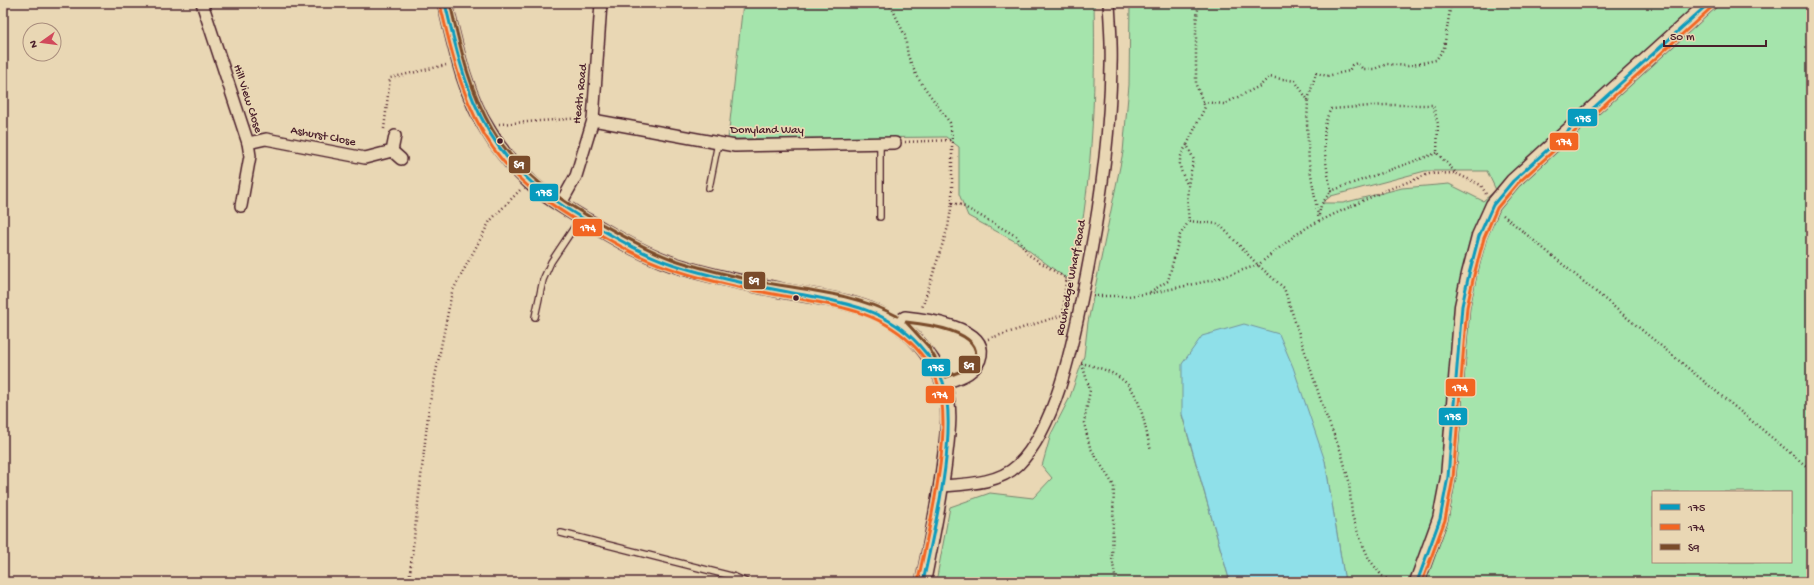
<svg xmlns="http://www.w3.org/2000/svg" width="1814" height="585" viewBox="0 0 1814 585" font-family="'Gochi Hand',sans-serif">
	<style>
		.green { fill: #a5e4ac; stroke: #78826c; fill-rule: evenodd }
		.water { fill: #8fe0e9; stroke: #73939d }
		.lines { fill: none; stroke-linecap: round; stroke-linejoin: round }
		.service-casing { stroke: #4a1f2b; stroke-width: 8 }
		.minor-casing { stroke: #4a1f2b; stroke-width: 14 }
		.tertiary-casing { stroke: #4a1f2b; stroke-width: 17 }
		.path { stroke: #4a1f2b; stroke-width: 2.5; stroke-dasharray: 1 3; stroke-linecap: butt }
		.service { stroke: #e9d7b4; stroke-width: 5.5 }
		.minor { stroke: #e9d7b4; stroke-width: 11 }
		.tertiary { stroke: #e9d7b4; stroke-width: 14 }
		.bus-1-casing { stroke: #e9d7b4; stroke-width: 6 }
		.bus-2-casing { stroke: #e9d7b4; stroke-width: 6 }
		.bus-3-casing { stroke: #e9d7b4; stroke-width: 6 }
		.bus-1 { stroke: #079bbe; stroke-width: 3 }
		.bus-2 { stroke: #f26522; stroke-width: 3 }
		.bus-3 { stroke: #7a4b2a; stroke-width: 3 }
		.bus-dot { fill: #4a1f2b; stroke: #e9d7b4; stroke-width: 1.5 }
		.labels { text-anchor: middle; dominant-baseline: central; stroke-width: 3.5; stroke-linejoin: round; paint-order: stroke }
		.street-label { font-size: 12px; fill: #4a1f2b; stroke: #e9d7b4 }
		.line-badge { stroke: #e9d7b4; stroke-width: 1.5 }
		.badge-label { font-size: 11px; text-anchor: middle; font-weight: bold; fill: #fff }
	</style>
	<rect width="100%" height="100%" fill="#e9d7b4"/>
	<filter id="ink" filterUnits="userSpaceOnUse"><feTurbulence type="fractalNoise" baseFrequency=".025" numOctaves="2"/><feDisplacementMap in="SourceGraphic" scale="8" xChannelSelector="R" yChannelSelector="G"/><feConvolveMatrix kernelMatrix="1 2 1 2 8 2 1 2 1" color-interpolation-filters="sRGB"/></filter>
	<g filter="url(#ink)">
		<g class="green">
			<path d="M 743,3 L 1094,3 C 1096,95 1092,193 1071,282 L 1020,244 L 968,216 L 959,194 L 959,147 L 946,137 L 728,139 Z"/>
			<path d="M 1130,3 L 1811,3 L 1811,582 L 1345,582 L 1325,461 L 1182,415 L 1230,582 L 936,582 L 950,507 L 990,493 L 1033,498 L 1052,478 L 1042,466 L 1051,434 L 1070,397 L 1084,356 L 1088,322 L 1123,152 L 1129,85 ZM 1425,171 L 1487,171 L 1496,190 L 1483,201 L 1449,184 L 1402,188 L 1343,203 L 1322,203 L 1331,196 ZM 1653,492 L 1791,492 L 1791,562 L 1653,562 Z"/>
		</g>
		<path class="water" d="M 1244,324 L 1279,334 L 1293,367 L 1325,461 L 1345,582 L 1230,582 L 1182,414 L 1182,364 L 1202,336 Z"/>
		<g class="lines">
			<g class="service-casing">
				<g id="service">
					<path d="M 709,188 L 718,143"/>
					<path d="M 880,217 L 880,143"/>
					<path d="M 535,317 L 543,280 L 551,262 L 581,217"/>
					<path d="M 561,533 L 735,577 L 746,582"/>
				</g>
			</g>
			<g class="minor-casing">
				<g id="minor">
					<path d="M 202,3 L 248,143 L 250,156 L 241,206"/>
					<path d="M 593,120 L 735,146 L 895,143"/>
					<path d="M 248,143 L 266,139 L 365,158 L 392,151 L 395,136"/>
					<path d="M 392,151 L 401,159"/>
					<path d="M 560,205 L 576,176 L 593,120 L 601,3"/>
					<path d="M 897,322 L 905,317 C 925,319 986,327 981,355 C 978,373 959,378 944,383"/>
					<path d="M 941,486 C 967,484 998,484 1018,465 C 1055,428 1072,347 1082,297 C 1098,221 1110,144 1111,66 C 1112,45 1110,24 1109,3"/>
				</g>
			</g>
			<g class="tertiary-casing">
				<g id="tertiary">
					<path d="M 445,3 C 455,46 465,95 489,132 C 500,151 515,168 531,183 C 546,197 565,207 582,218 C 614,237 648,258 685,268 C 717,278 751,284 784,291 C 839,301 888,303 925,351 C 933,361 941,374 944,386 C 952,412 947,438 944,465 C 939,504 931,543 923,582"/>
					<path d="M 1417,582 L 1440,519 L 1448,477 L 1462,306 L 1469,274 L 1479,236 L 1493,205 L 1513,181 L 1709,3"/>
				</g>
			</g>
			<g class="path">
				<path d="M 888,3 L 893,10 L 905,36 L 908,56 L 917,77 L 950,123 L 952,136 L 952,203 L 948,227 L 922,308"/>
				<path d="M 1308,100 L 1316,73 L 1327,76 L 1349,71 L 1352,65 L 1357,63 L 1363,69 L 1374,69 L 1387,64 L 1408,66 L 1436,60 L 1444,48 L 1451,3"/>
				<path d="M 1203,102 L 1224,104 L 1260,86 L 1269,77 L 1295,81 L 1308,100 L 1307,124 L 1309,163 L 1319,221"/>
				<path d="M 499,124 L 582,118"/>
				<path d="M 384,129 L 390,78 L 446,65"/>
				<path d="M 905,142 L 952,140"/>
				<path d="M 1187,145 C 1176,161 1179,167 1187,184"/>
				<path d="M 1437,153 L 1331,191 C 1327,168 1318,130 1331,109 L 1385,105 L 1433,105 L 1438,124 L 1437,153 L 1455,172"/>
				<path d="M 952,203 L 961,205 L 1016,236 L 1029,255 L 1067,279"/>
				<path d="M 1319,215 L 1321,205 L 1331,191"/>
				<path d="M 1503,215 L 1811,470"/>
				<path d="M 1189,221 L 1219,224 L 1258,265 L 1284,288 L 1325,413 L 1341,452 L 1349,481 L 1352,515 L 1358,533 L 1369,559 L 1382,576 L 1392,582"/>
				<path d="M 1150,292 L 1168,281 L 1180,235 L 1189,221 C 1186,197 1187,183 1194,160 L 1187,145 L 1205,107 L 1196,85 L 1196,22 L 1199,3"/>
				<path d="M 1093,296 L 1128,296 L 1152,293 L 1213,280 L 1258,265 L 1294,236 L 1311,225 L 1384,191 L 1429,174 L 1455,173 L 1481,185 L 1486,194"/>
				<path d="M 988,339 L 1063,315 L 1066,278 L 1073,285"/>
				<path d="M 1081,363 C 1140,376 1138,398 1151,451"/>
				<path d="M 1082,364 L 1090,390 L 1084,423 L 1090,447 L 1114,486 L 1112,558 L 1116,582"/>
				<path d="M 409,582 L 429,407 L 452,292 L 490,221 L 520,190"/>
			</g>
			<use href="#service" class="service"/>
			<use href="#minor" class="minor"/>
			<use href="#tertiary" class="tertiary"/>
			<g class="bus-1-casing">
				<g id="bus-1">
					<path d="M 445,3 C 457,53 468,104 499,147 C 524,182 559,205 597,227 C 621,241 645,255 672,264 C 708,276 746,284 783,291 C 833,301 883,305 919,345 C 929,356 938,368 943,382 C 959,431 934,530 923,582"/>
					<path d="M 1417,582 L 1440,519 L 1448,477 L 1462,306 L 1469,274 L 1479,236 L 1493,205 L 1513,181 L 1709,3"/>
				</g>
			</g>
			<g class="bus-2-casing">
				<g id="bus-2">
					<path d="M 440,4 C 452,54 463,105 493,148 C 519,185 555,208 594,231 C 618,245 642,259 669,268 C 706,281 745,289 784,296 C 833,305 881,310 916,348 C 925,358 933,369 937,381 C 955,428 928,531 918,581"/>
					<path d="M 1422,582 L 1445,520 L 1453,478 L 1467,307 L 1474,275 L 1484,238 L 1497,208 L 1517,184 L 1712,7"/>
				</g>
			</g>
			<g class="bus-3-casing">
				<g id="bus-3">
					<path d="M 450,3 C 460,46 469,90 492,129 C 517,172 557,198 600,223 C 623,236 647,250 672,259 C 698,268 725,274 751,280 C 801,290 852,292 897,316"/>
					<path d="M 906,322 C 925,324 983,331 975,359 L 964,370 L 946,377 L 928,346 Z"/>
				</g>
			</g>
			<use href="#bus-1" class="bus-1"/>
			<use href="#bus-2" class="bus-2"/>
			<use href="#bus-3" class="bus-3"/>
		</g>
	</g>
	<g class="bus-dot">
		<circle cx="500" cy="141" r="3.5"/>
		<circle cx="796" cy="298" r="3.5"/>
	</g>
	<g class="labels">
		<g class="street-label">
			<text transform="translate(581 94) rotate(-84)">Heath Road</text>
			<text transform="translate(247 99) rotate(72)">Hill View Close</text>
			<text x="767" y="131">Donyland Way</text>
			<text transform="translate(323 137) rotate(11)">Ashurst Close</text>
			<text transform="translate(1072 278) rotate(-79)">Rowhedge Wharf Road</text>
		</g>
	</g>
	<g class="line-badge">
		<rect x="1567" y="108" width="31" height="19" rx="4" fill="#079bbe"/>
		<rect x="1549" y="132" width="30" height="19" rx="4" fill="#f26522"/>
		<rect x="508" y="155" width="23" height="19" rx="4" fill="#7a4b2a"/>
		<rect x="529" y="183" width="30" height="19" rx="4" fill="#079bbe"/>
		<rect x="572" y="218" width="31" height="19" rx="4" fill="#f26522"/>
		<rect x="743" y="271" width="23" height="19" rx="4" fill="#7a4b2a"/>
		<rect x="958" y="355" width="23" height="19" rx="4" fill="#7a4b2a"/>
		<rect x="921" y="358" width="30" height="19" rx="4" fill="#079bbe"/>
		<rect x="1445" y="378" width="31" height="19" rx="4" fill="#f26522"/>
		<rect x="925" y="385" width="30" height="19" rx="4" fill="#f26522"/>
		<rect x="1438" y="407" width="30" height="19" rx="4" fill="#079bbe"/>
	</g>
	<g class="badge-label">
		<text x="1583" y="122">175</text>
		<text x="1564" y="145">174</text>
		<text x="519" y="168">S9</text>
		<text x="544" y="196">175</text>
		<text x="588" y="231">174</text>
		<text x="754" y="284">S9</text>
		<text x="969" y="369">S9</text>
		<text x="936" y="371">175</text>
		<text x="1460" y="391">174</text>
		<text x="940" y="398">174</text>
		<text x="1453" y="420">175</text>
	</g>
	<rect width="1814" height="585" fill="none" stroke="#e9d7b4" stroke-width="16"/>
	<rect x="8" y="8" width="1798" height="569" fill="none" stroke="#4a1f2b" stroke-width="1.5" filter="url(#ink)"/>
	<rect x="1652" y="491" width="140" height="72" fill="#e9d7b4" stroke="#a98d7d"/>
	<rect x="1660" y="504" width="20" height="6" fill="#079bbe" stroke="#a98d7d"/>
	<text x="1688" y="511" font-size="12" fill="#4a1f2b">175</text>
	<rect x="1660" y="524" width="20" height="6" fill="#f26522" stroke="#a98d7d"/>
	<text x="1688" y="531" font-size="12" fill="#4a1f2b">174</text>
	<rect x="1660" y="544" width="20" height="6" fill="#7a4b2a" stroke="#a98d7d"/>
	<text x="1688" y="551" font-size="12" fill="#4a1f2b">S9</text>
	<g transform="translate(42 42) rotate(256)"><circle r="19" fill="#e9d7b4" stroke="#a98d7d"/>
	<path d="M0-3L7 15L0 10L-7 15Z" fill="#d1495b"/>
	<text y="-6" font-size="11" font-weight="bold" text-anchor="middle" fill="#4a1f2b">N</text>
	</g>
	<path d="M1664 40v6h102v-6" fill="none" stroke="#4a1f2b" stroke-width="2"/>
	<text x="1670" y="40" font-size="12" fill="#4a1f2b" stroke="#e9d7b4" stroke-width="3" paint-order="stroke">50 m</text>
</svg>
